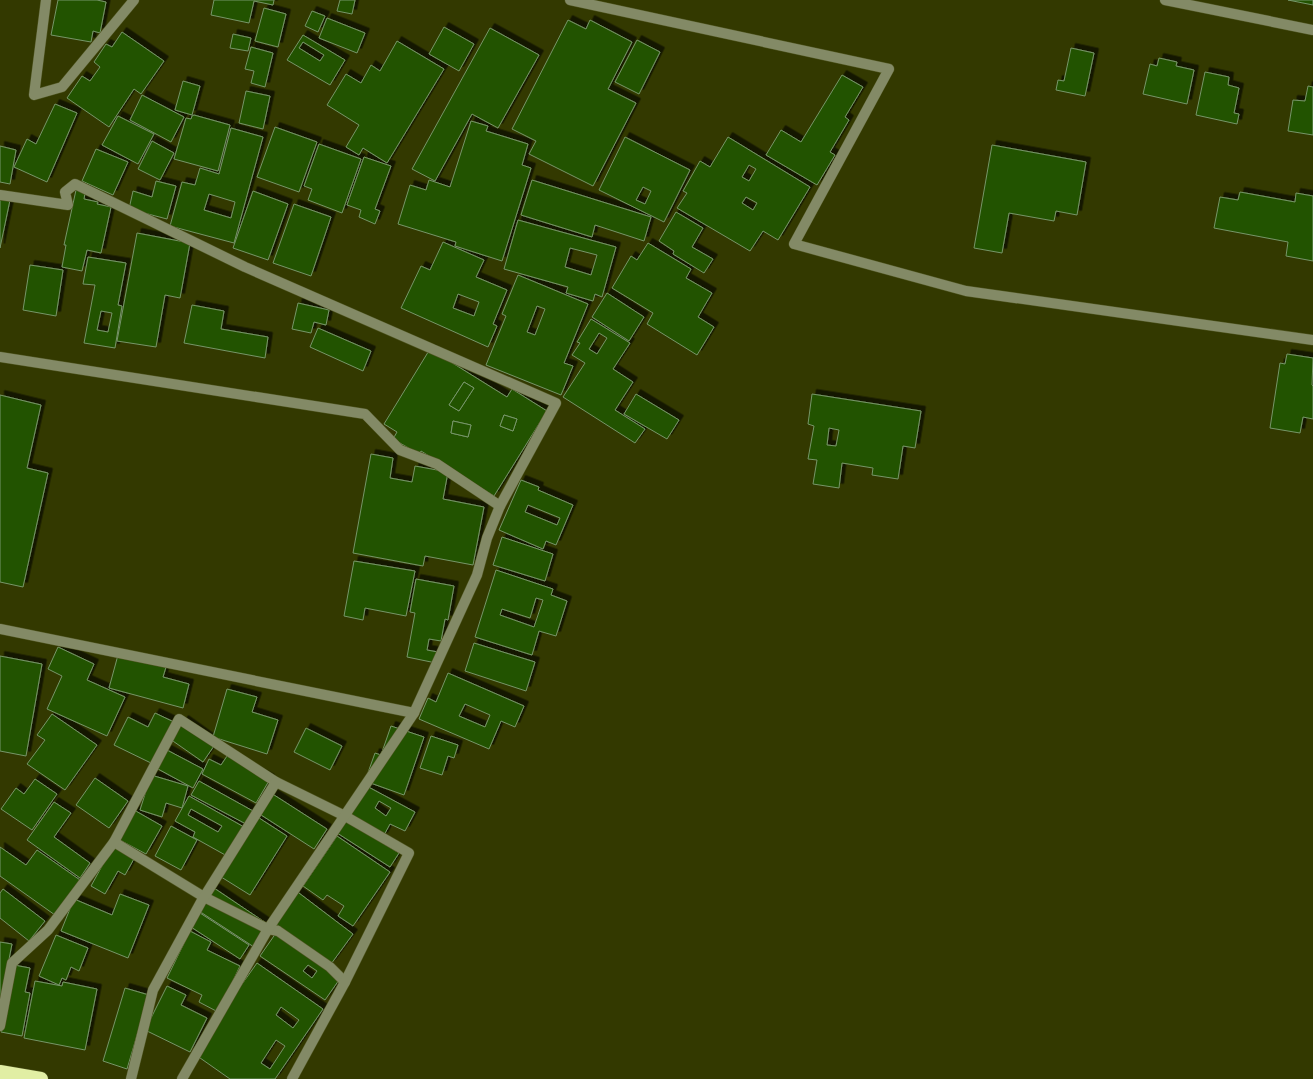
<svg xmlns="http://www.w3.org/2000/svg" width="1313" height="1079" viewBox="0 0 1313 1079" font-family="Helvetica,sans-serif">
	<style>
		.building { fill: #235202; stroke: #769668; fill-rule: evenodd; filter: url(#shadow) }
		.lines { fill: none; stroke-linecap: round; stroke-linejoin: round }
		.minor-casing { stroke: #4f5520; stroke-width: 11 }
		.trunk-casing { stroke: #4f5520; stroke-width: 15 }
		.minor { stroke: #838a66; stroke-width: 10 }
		.trunk { stroke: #e1eea4; stroke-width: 14 }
	</style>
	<defs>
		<filter id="shadow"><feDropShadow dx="4.5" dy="-4.5" stdDeviation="0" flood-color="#0009"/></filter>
	</defs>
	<rect width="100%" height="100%" fill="#333900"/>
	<g class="building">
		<path d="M 58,0 L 97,0 L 106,2 L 100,33 L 93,31 L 91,42 L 51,35 Z"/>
		<path d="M 214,0 L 274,0 L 273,5 L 254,1 L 249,23 L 211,15 Z"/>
		<path d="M 340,0 L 355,0 L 352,14 L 337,11 Z"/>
		<path d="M 1288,0 L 1313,0 L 1313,5 Z"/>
		<path d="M 264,8 L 286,14 L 278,47 L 255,41 Z"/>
		<path d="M 312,11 L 325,16 L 318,32 L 305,26 Z"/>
		<path d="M 327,18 L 365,33 L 357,53 L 319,38 Z"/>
		<path d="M 568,20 L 586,29 L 590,20 L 632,42 L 608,89 L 636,103 L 593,186 L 529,154 L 536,141 L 512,129 Z"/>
		<path d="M 444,27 L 474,44 L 459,71 L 429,54 Z"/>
		<path d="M 490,28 L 539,55 L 498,128 L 472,114 L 435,181 L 412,169 Z"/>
		<path d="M 122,32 L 164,61 L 141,94 L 134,89 L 109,127 L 67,98 L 82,76 L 90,81 L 100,67 L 94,62 L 106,44 L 112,47 Z"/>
		<path d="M 233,34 L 251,38 L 248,51 L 230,48 Z"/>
		<path d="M 303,35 L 345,60 L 330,85 L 287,60 ZM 303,42 L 324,55 L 320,61 L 299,48 Z"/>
		<path d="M 637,40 L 660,52 L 639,94 L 615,82 Z"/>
		<path d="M 397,41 L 444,69 L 387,163 L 363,148 L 359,155 L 346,147 L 359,125 L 327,105 L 346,74 L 361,83 L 371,65 L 380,71 Z"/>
		<path d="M 251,47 L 273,53 L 265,87 L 251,83 L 254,71 L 245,69 Z"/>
		<path d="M 1071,48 L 1094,53 L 1085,96 L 1056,90 L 1058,80 L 1064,81 Z"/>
		<path d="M 1159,58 L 1177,62 L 1176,66 L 1194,70 L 1187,104 L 1143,94 L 1150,64 L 1157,66 Z"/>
		<path d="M 1205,72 L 1229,77 L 1228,85 L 1239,88 L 1234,113 L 1239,114 L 1237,124 L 1196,115 Z"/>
		<path d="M 842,75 L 863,87 L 845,117 L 849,120 L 830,152 L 835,155 L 817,185 L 766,155 L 781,130 L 801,142 Z"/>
		<path d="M 183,81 L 200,86 L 192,115 L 175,110 Z"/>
		<path d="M 1308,86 L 1313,87 L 1313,135 L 1288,131 L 1293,100 L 1305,101 Z"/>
		<path d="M 246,91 L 270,96 L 263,129 L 239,123 Z"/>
		<path d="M 142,95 L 184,117 L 171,142 L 130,120 Z"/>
		<path d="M 55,104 L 77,113 L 47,182 L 14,167 L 27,139 L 36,144 Z"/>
		<path d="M 194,115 L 230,125 L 218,171 L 174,159 L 186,118 L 191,119 L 192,116 Z"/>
		<path d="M 118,116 L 154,134 L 138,164 L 102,145 Z"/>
		<path d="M 471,121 L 488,126 L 486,131 L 528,144 L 522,165 L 531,168 L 502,261 L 455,246 L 456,242 L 398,224 L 410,185 L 426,190 L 429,180 L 450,187 Z"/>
		<path d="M 275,127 L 317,142 L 299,192 L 257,177 Z"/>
		<path d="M 231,128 L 263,137 L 234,243 L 170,226 L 182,182 L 195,185 L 200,168 L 219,174 ZM 209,194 L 235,202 L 231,218 L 204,210 Z"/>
		<path d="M 625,137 L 690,170 L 664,222 L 599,190 ZM 643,187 L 651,191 L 645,204 L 636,200 Z"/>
		<path d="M 728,137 L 810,187 L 778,240 L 763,231 L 750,251 L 677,208 L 687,193 L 683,191 L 700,161 L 710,167 ZM 749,165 L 756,169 L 749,181 L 742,177 ZM 746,197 L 757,203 L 753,210 L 742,203 Z"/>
		<path d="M 152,141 L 174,153 L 160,180 L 138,169 Z"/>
		<path d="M 319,144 L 361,159 L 342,213 L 308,200 L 312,189 L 304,186 Z"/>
		<path d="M 992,145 L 1086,162 L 1077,215 L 1056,211 L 1054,221 L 1009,213 L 1002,253 L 974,248 Z"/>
		<path d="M 0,146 L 16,150 L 10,184 L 0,182 Z"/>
		<path d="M 96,149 L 128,162 L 113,195 L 82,181 Z"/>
		<path d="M 364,157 L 391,166 L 375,209 L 380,211 L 375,224 L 359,217 L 361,210 L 347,205 Z"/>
		<path d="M 532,180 L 651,217 L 644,241 L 595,225 L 592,237 L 521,215 Z"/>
		<path d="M 156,181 L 176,186 L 167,219 L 129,209 L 133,191 L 152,197 Z"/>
		<path d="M 76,190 L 85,193 L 84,199 L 98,202 L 97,204 L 111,207 L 101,253 L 87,250 L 82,271 L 62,267 L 66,245 L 64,245 Z"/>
		<path d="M 253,191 L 288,204 L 268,260 L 233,248 Z"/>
		<path d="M 1240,192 L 1295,202 L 1296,193 L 1313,196 L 1313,261 L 1286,256 L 1288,242 L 1214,228 L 1220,197 L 1238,200 Z"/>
		<path d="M 0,198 L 10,200 L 0,248 Z"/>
		<path d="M 294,204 L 331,217 L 311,276 L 273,263 Z"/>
		<path d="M 676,212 L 703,228 L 692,247 L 713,259 L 704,273 L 673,254 L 674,251 L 659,241 Z"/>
		<path d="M 518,220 L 616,247 L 602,297 L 595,294 L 593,301 L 566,293 L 568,287 L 504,269 ZM 570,248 L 597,255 L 591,275 L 565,267 Z"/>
		<path d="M 137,233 L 190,243 L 180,298 L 165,295 L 156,347 L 117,341 Z"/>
		<path d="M 443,242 L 484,260 L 476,277 L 507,290 L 493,324 L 497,326 L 488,347 L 401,308 L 421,266 L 430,270 ZM 458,294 L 479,302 L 474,316 L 453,308 Z"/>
		<path d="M 648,243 L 691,269 L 686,278 L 712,293 L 698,317 L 714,327 L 697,355 L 647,324 L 653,313 L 612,288 L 631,256 L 637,260 Z"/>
		<path d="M 88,257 L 126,263 L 118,305 L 122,306 L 115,348 L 84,343 L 95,285 L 83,284 ZM 101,311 L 112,313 L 108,332 L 97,330 Z"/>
		<path d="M 30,265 L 63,270 L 56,316 L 23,310 Z"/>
		<path d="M 518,275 L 588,304 L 564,363 L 573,366 L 561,395 L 486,365 L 506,316 L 502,314 ZM 537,306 L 545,309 L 535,335 L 527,332 Z"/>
		<path d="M 607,293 L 644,317 L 629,341 L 592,317 Z"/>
		<path d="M 298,303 L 329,310 L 326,325 L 314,322 L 311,333 L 292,329 Z"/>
		<path d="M 192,305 L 224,311 L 221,329 L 268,337 L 265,358 L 184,343 Z"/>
		<path d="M 591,319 L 630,343 L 613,369 L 633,382 L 615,410 L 645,429 L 635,443 L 563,397 L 585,363 L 572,355 L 580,343 L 577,342 ZM 599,333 L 607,338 L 597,354 L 589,349 Z"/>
		<path d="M 318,328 L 371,351 L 363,371 L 310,347 Z"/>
		<path d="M 430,349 L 507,397 L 512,389 L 547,411 L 494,496 L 421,451 L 419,454 L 393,439 L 397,432 L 384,424 ZM 464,382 L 474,388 L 459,411 L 449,405 ZM 504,415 L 517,419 L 513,431 L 500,426 ZM 453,421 L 471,425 L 468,437 L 451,433 Z"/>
		<path d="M 1287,354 L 1313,358 L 1312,385 L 1313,386 L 1313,419 L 1303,417 L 1300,433 L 1270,428 L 1280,363 L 1285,364 Z"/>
		<path d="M 464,382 L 474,388 L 459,411 L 449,405 Z"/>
		<path d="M 636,394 L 679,420 L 667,439 L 624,414 Z"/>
		<path d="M 812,394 L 921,411 L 915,448 L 903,446 L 898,479 L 872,475 L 873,468 L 842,463 L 839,488 L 813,484 L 817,460 L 808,459 L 814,426 L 808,424 ZM 829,428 L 839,430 L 836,446 L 827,445 Z"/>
		<path d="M 0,395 L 41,405 L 27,468 L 48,473 L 23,587 L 0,582 Z"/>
		<path d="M 504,415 L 517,419 L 513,431 L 500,426 Z"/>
		<path d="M 453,421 L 471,425 L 468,437 L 451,433 Z"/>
		<path d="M 371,454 L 393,458 L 390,478 L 412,482 L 415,466 L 448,472 L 443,499 L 484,507 L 473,565 L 425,556 L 423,566 L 353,553 Z"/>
		<path d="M 521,480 L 539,487 L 538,490 L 573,505 L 556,545 L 546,541 L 543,549 L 499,530 ZM 528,505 L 560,518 L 557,525 L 525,512 Z"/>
		<path d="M 502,537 L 553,554 L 545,581 L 493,565 Z"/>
		<path d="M 354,561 L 415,571 L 406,616 L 365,608 L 363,620 L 344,616 Z"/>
		<path d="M 496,570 L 553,589 L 551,595 L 567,601 L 556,636 L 539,631 L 532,655 L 475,637 ZM 536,598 L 543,600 L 534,627 L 500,615 L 502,609 L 530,618 Z"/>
		<path d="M 416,579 L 454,586 L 448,620 L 445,619 L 441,641 L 429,639 L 427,650 L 438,652 L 436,663 L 407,657 L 415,613 L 410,612 Z"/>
		<path d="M 474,643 L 535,662 L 526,691 L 465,671 Z"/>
		<path d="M 58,647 L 94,664 L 87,680 L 125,697 L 107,736 L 47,709 L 62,676 L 48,669 Z"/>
		<path d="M 118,655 L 166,667 L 163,677 L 189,684 L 183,708 L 109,688 Z"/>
		<path d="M 0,656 L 42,664 L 26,756 L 0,751 Z"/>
		<path d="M 448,673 L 524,706 L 515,727 L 501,721 L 489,749 L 419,719 L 428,698 L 436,702 ZM 465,704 L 490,715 L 485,727 L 459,716 Z"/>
		<path d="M 227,689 L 257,697 L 252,712 L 278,720 L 267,754 L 213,737 Z"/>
		<path d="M 155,713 L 174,722 L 153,764 L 114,745 L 128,717 L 148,727 Z"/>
		<path d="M 52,714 L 97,745 L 65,790 L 27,764 L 45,740 L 37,735 Z"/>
		<path d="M 184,720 L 216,743 L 203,762 L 170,739 Z"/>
		<path d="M 391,726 L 424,737 L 404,795 L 365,781 L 375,753 L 381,755 Z"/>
		<path d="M 306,728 L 342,746 L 330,770 L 294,752 Z"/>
		<path d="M 431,736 L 458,745 L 454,758 L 448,756 L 442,775 L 420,768 Z"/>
		<path d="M 167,750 L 203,769 L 193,788 L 158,769 Z"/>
		<path d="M 227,756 L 270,779 L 256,803 L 202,774 L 209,759 L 221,765 Z"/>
		<path d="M 151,775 L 188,786 L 182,808 L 166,803 L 162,817 L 140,810 Z"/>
		<path d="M 95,778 L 128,801 L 109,828 L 76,805 Z"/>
		<path d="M 35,779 L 57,794 L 32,830 L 1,809 L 16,788 L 24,794 Z"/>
		<path d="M 199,781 L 253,811 L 246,824 L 191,795 Z"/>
		<path d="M 361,783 L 415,812 L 405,831 L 390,824 L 383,837 L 344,816 ZM 379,801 L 391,808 L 386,816 L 375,808 Z"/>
		<path d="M 271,793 L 327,829 L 314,849 L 258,813 Z"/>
		<path d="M 189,796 L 244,827 L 227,856 L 193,837 L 195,832 L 175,821 ZM 191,809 L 222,826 L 218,832 L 188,815 Z"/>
		<path d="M 54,802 L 71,813 L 54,837 L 90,863 L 80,878 L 27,840 Z"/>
		<path d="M 134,810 L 162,826 L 146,854 L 118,839 Z"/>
		<path d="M 256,816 L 287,836 L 250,895 L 218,875 Z"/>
		<path d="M 342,818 L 399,853 L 390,867 L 334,831 Z"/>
		<path d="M 171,826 L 197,840 L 181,870 L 155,856 Z"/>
		<path d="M 337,836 L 390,872 L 353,926 L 338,916 L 344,906 L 327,895 L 323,900 L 303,886 Z"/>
		<path d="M 113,846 L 135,857 L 125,875 L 118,871 L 105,894 L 91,886 Z"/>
		<path d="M 0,847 L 26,865 L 37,850 L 80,880 L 55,915 L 0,876 Z"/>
		<path d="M 214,888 L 269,925 L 254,947 L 199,911 Z"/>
		<path d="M 3,889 L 45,921 L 29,941 L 0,918 L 0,893 Z"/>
		<path d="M 295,890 L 353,934 L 331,964 L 276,924 Z"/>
		<path d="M 120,894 L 149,905 L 128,958 L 61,931 L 74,899 L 112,915 Z"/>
		<path d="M 200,913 L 249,945 L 240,959 L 191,927 Z"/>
		<path d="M 190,931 L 211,942 L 207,950 L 240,966 L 218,1012 L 199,1002 L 202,995 L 167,978 Z"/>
		<path d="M 276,933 L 333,973 L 339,980 L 325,1000 L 260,956 ZM 308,965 L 317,971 L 312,978 L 303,971 Z"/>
		<path d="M 56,935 L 88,948 L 79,971 L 71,967 L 66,980 L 62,978 L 59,985 L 39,976 Z"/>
		<path d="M 0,942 L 12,944 L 0,1005 Z"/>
		<path d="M 257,963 L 323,1009 L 275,1079 L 230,1079 L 193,1053 ZM 281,1007 L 299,1020 L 293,1028 L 276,1015 ZM 276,1040 L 285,1046 L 270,1069 L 261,1063 Z"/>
		<path d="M 14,965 L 30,968 L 25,992 L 30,993 L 22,1036 L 1,1032 Z"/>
		<path d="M 35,981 L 62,986 L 63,982 L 97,989 L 85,1050 L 24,1038 Z"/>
		<path d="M 167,986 L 186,995 L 181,1005 L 207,1018 L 190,1052 L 145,1030 Z"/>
		<path d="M 125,988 L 149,995 L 127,1069 L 103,1061 Z"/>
	</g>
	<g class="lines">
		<g class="minor-casing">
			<g id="minor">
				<path d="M 46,0 L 34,95 L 62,87 L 134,0"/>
				<path d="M 570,0 L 889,69 L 794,244 L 966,291 L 1313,340"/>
				<path d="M 1165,0 L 1313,30"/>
				<path d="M 0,195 L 68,205 L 65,192 L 75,184 L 245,267 L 556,403 L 500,506 L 487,538 L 477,575 L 414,713 L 0,629"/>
				<path d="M 0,357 L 365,414 L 400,450 L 437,464 L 500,506"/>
				<path d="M 114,842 L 204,897 L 268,929 L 278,931 L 330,967 L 345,982"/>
				<path d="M 0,1026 L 12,963 L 48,930 L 114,842 L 179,719 L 276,782 L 345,816 L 409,853 L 345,982 L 292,1079"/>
				<path d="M 131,1079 L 153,990 L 201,902 L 276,782"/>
				<path d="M 182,1079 L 268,929 L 414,713"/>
			</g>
		</g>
		<g class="trunk-casing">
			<path id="trunk" d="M 0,1072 L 41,1079"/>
		</g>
		<use href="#minor" class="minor"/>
		<use href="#trunk" class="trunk"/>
	</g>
</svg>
